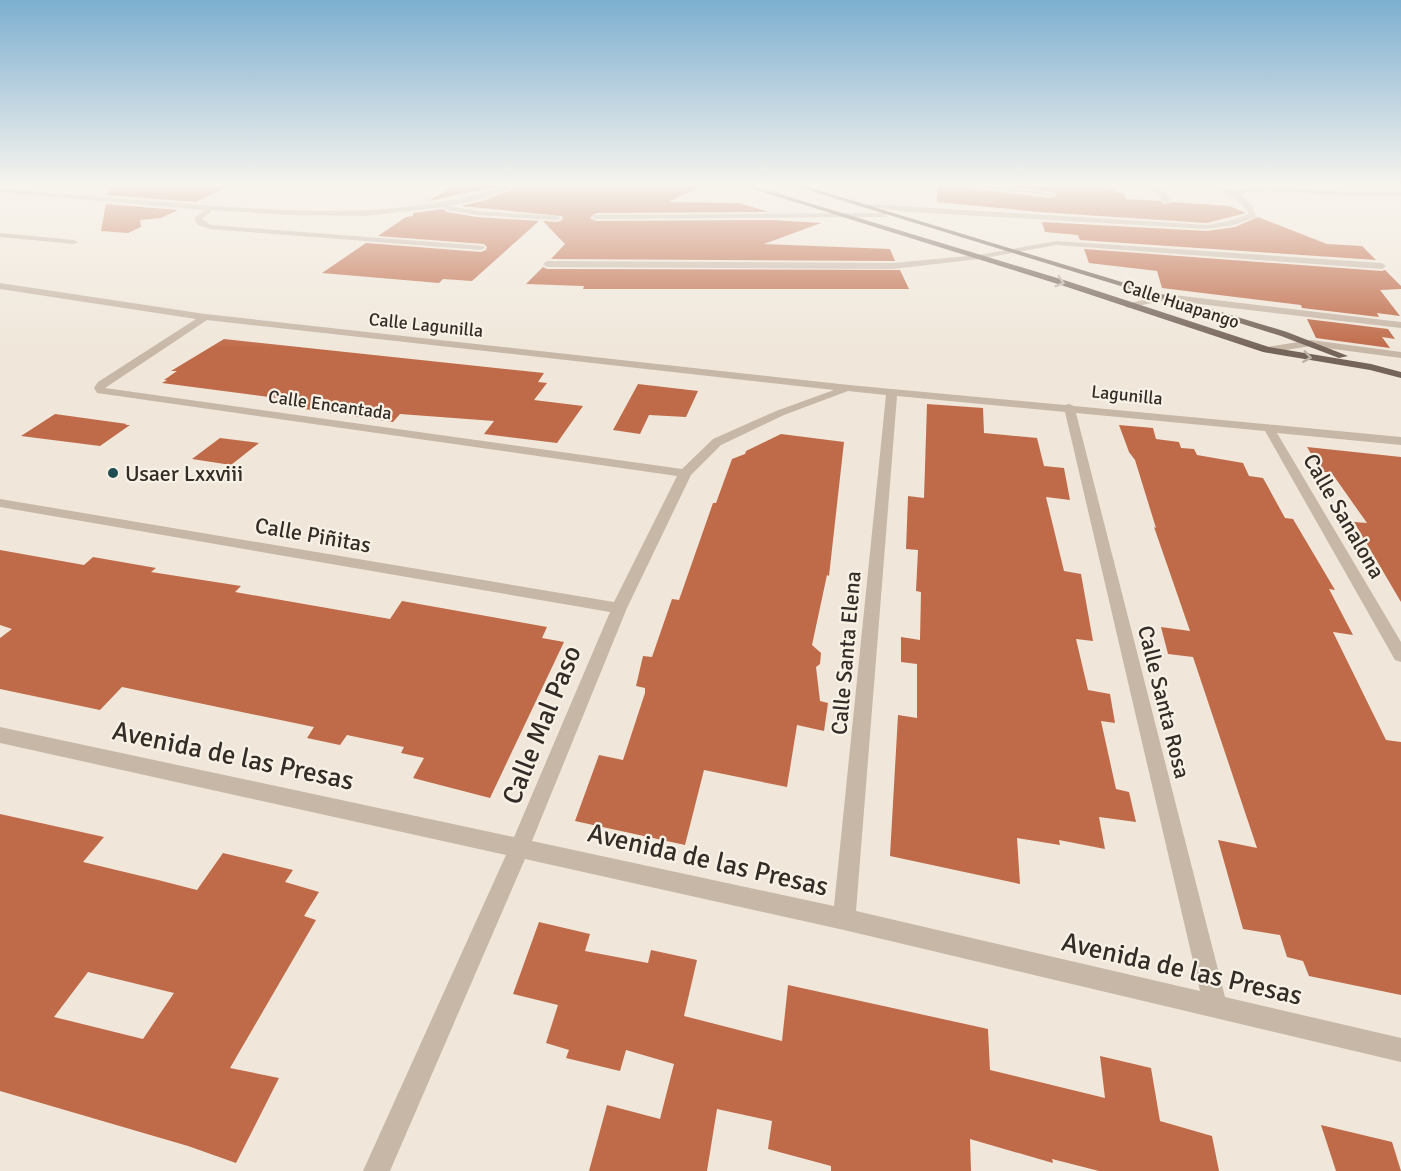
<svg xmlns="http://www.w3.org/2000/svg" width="1401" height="1171" viewBox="0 0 1401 1171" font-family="Signika,sans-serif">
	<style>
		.building { fill: #bf6b49; fill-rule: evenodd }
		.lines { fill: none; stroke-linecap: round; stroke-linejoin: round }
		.minor { fill: #c7b7a7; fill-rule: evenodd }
		.major { fill: #756459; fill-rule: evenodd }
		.oneway { stroke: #bdb2a7 }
		.poi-dot { fill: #1f4d53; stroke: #f8f1e6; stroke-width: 2 }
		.labels { text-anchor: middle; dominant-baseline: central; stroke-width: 4.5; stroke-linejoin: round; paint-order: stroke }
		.far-street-label { font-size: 18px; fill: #342c27; stroke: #f8f1e6 }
		.poi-label { font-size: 22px; fill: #342c27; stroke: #f8f1e6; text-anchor: start }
		.street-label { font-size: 22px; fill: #342c27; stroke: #f8f1e6 }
		.near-street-label { font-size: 27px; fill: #342c27; stroke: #f8f1e6 }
	</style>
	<rect width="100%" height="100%" fill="#f0e7da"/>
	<g class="building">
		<path d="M 109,185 L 172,185 L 172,188 L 196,185 L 230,186 L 195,202 L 107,195 Z"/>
		<path d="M 454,185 L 502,185 L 429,201 Z"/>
		<path d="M 522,185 L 705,185 L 668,202 L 739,203 L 769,212 L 596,213 L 590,218 L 596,221 L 771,220 L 821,223 L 764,244 L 890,249 L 895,261 L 551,259 L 565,244 L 543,221 L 558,222 L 563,219 L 562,216 L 461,206 L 483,201 Z"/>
		<path d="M 937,185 L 956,185 L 958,187 L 1051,198 L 1056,196 L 1057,193 L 1001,185 L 1080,186 L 1115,189 L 1115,192 L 1124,193 L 1126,199 L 1161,201 L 1164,204 L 1172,202 L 1229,206 L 1246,213 L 1207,223 L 1040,212 L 937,202 Z"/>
		<path d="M 106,204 L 178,210 L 161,218 L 140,220 L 141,227 L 128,233 L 101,231 Z"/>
		<path d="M 443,209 L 447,212 L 477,217 L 539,221 L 472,281 L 443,279 L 439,283 L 322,273 L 366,243 L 481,252 L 486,250 L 487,247 L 484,244 L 378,236 L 406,217 L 413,216 L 413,213 Z"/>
		<path d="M 1258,217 L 1327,244 L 1362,246 L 1376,260 L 1080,240 L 1078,235 L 1045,232 L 1042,222 L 1207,231 L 1235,227 Z"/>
		<path d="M 1084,249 L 1382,271 L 1385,270 L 1401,286 L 1401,289 L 1380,290 L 1400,316 L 1377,313 L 1379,317 L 1302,308 L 1301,305 L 1162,288 L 1157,271 L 1089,263 Z"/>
		<path d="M 543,267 L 547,269 L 900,270 L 909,289 L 583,289 L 584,286 L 526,284 Z"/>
		<path d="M 1307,319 L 1388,329 L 1395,339 L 1382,337 L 1390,348 L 1316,338 Z"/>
		<path d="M 224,339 L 544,373 L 538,382 L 547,383 L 534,400 L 583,406 L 557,443 L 484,434 L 494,421 L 400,414 L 393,422 L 291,407 L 299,401 L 162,383 L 167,380 L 164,380 L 177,371 L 171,371 Z"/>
		<path d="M 638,384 L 698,391 L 686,417 L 649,415 L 640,434 L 613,430 Z"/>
		<path d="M 927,404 L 983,408 L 984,433 L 1037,438 L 1044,466 L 1064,468 L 1070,500 L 1046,497 L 1064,571 L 1081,574 L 1093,641 L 1076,639 L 1088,690 L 1110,694 L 1115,723 L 1101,721 L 1116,789 L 1129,792 L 1136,822 L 1099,817 L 1105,849 L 1059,840 L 1060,845 L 1017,838 L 1020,884 L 890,856 L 898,715 L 917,718 L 917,664 L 901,662 L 901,637 L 920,640 L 921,592 L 916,591 L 918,550 L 906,549 L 908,496 L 924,498 Z"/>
		<path d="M 55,414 L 127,424 L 125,425 L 130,425 L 100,446 L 21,436 Z"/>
		<path d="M 1119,425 L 1153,428 L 1156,439 L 1179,442 L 1181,448 L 1194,449 L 1197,455 L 1243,463 L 1249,476 L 1263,478 L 1285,518 L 1293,519 L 1335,590 L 1329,589 L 1353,635 L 1333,632 L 1386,740 L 1401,742 L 1401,995 L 1309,976 L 1303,961 L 1287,957 L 1280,935 L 1243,929 L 1218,840 L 1257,848 L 1193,657 L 1168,654 L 1161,627 L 1190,631 L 1154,527 L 1156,528 L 1135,460 L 1129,452 Z"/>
		<path d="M 781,434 L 844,442 L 829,576 L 827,575 L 812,645 L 821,653 L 820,664 L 816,667 L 820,701 L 828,703 L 824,731 L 797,725 L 787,787 L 704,770 L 685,845 L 575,821 L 599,755 L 623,760 L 645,693 L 645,688 L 636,686 L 643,656 L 652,657 L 672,599 L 679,600 L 713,503 L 716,503 L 732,459 L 745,454 L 746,451 Z"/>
		<path d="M 220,438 L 259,443 L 231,465 L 192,459 Z"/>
		<path d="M 1307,447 L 1401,457 L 1401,602 L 1354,522 L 1367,523 L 1331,472 L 1322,472 Z"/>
		<path d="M 0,550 L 84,565 L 93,557 L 156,568 L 151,572 L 241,586 L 235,592 L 390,619 L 402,601 L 547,627 L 542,638 L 564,642 L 490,798 L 413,778 L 424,758 L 401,753 L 404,747 L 347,735 L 340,745 L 307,738 L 314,727 L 122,687 L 100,710 L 0,689 L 0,638 L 12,629 L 0,625 Z"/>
		<path d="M 0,814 L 104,837 L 83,862 L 158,880 L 197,890 L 223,853 L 293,870 L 285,882 L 319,892 L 304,916 L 316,920 L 230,1068 L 279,1078 L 236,1163 L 188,1146 L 0,1091 ZM 88,972 L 174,993 L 143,1039 L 54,1017 Z"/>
		<path d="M 539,922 L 590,934 L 585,951 L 648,963 L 651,950 L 697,960 L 684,1016 L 782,1041 L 788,985 L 988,1029 L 990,1070 L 1105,1098 L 1100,1056 L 1151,1068 L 1160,1121 L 1212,1136 L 1219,1171 L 1099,1171 L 1052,1159 L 1053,1163 L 970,1139 L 971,1171 L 831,1171 L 831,1166 L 768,1149 L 772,1121 L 717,1109 L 707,1171 L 589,1171 L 607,1105 L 660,1119 L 674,1064 L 626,1050 L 620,1071 L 566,1058 L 569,1050 L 546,1043 L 558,1005 L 513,994 Z"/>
		<path d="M 1321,1125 L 1392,1142 L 1401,1171 L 1336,1171 Z"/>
	</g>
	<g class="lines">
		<g class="minor">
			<path d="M 510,185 L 520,185 L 482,199 L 449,206 L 477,211 L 557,216 L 561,218 L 557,220 L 477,215 L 447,210 L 444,207 L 365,216 L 288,215 L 213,210 L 202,219 L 211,225 L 484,246 L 485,248 L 481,250 L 210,229 L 198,225 L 194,218 L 205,210 L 0,192 L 0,188 C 68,195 136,200 204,205 C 310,213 407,218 510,185 Z"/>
			<path d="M 958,185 L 982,185 L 1055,194 L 1051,196 Z"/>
			<path d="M 1149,185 L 1156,185 L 1170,198 L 1170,202 L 1164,202 Z"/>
			<path d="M 1210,185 L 1220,185 L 1234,191 L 1264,186 L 1350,192 L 1401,192 L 1401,196 L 1350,196 L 1264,190 L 1240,194 L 1253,207 L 1256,217 L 1234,225 L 1207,229 L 909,212 L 863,206 L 867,204 L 1207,225 L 1229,221 L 1249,214 C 1240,196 1224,194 1210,185 Z"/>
			<path d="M 884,213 L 887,217 L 596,219 L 592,217 L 596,215 Z"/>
			<path d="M 0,233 L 74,240 L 78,242 L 74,244 L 0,237 Z"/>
			<path d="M 1056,241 L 1382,263 L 1386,266 L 1382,269 L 1056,245 L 979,259 L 893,269 L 547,267 L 543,264 L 547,261 L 893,263 L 979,255 Z"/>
			<path d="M 0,283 L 205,314 L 849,385 L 1065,405 L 1069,404 L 1074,406 L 1401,437 L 1401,445 L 1277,433 L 1401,642 L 1401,662 L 1395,660 L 1265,431 L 1076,413 L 1225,997 L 1401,1038 L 1401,1062 L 844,930 L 525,859 L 390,1171 L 363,1171 L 506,855 L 0,743 L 0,727 L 514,837 L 610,612 L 0,507 L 0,499 L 614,602 L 677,476 L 97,393 L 94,388 L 98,382 L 196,319 L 0,289 ZM 207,320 L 834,390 L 776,411 L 713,439 L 682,469 L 105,388 ZM 848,391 L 886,395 L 834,906 L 532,841 L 627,608 L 691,475 L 721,445 L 784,415 ZM 897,396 L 1065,412 L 1200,991 L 856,911 Z"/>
			<path d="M 1166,294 L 1401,322 L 1401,328 L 1166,300 L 1128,308 L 1123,305 Z"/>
			<path d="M 1311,340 L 1401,352 L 1401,358 L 1311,346 L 1267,353 L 1262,350 L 1267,347 Z"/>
		</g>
		<g class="major">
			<path d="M 740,185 L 750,185 L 1067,281 L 1269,347 L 1371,364 L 1401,372 L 1401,378 L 1370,370 L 1263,352 L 1061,285 Z"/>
			<path d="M 791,185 L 801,185 L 1287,332 L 1348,356 L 1339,358 L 1281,336 L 1163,299 Z"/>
		</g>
	</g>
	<defs><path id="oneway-chevron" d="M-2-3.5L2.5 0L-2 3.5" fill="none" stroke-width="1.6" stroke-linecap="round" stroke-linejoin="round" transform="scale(1.5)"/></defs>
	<g class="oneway">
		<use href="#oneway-chevron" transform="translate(1060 282) rotate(18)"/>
		<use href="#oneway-chevron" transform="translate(1307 357) rotate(9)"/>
	</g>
	<linearGradient id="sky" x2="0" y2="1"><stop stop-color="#7cafd0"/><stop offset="0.53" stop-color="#f8f4ee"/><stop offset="1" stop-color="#f8f4ee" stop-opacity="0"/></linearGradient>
	<rect width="1401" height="349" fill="url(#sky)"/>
	<circle class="poi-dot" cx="113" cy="473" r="6"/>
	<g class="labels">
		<g class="far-street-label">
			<text transform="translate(1181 304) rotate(18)">Calle Huapango</text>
			<text transform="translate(426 325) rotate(6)">Calle Lagunilla</text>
			<text transform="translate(1127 395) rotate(6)">Lagunilla</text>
			<text transform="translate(330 405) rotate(8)">Calle Encantada</text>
		</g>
		<g class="poi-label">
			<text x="125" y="473">Usaer Lxxviii</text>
		</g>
		<g class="street-label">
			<text transform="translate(1344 516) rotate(60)">Calle Sanalona</text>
			<text transform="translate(313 535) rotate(10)">Calle Piñitas</text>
			<text transform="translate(846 653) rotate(-85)">Calle Santa Elena</text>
			<text transform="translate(1164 702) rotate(76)">Calle Santa Rosa</text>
		</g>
		<g class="near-street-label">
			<text transform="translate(542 725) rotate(-68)">Calle Mal Paso</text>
			<text transform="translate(233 756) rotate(12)">Avenida de las Presas</text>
			<text transform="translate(708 860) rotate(13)">Avenida de las Presas</text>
			<text transform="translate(1182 969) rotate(13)">Avenida de las Presas</text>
		</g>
	</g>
</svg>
